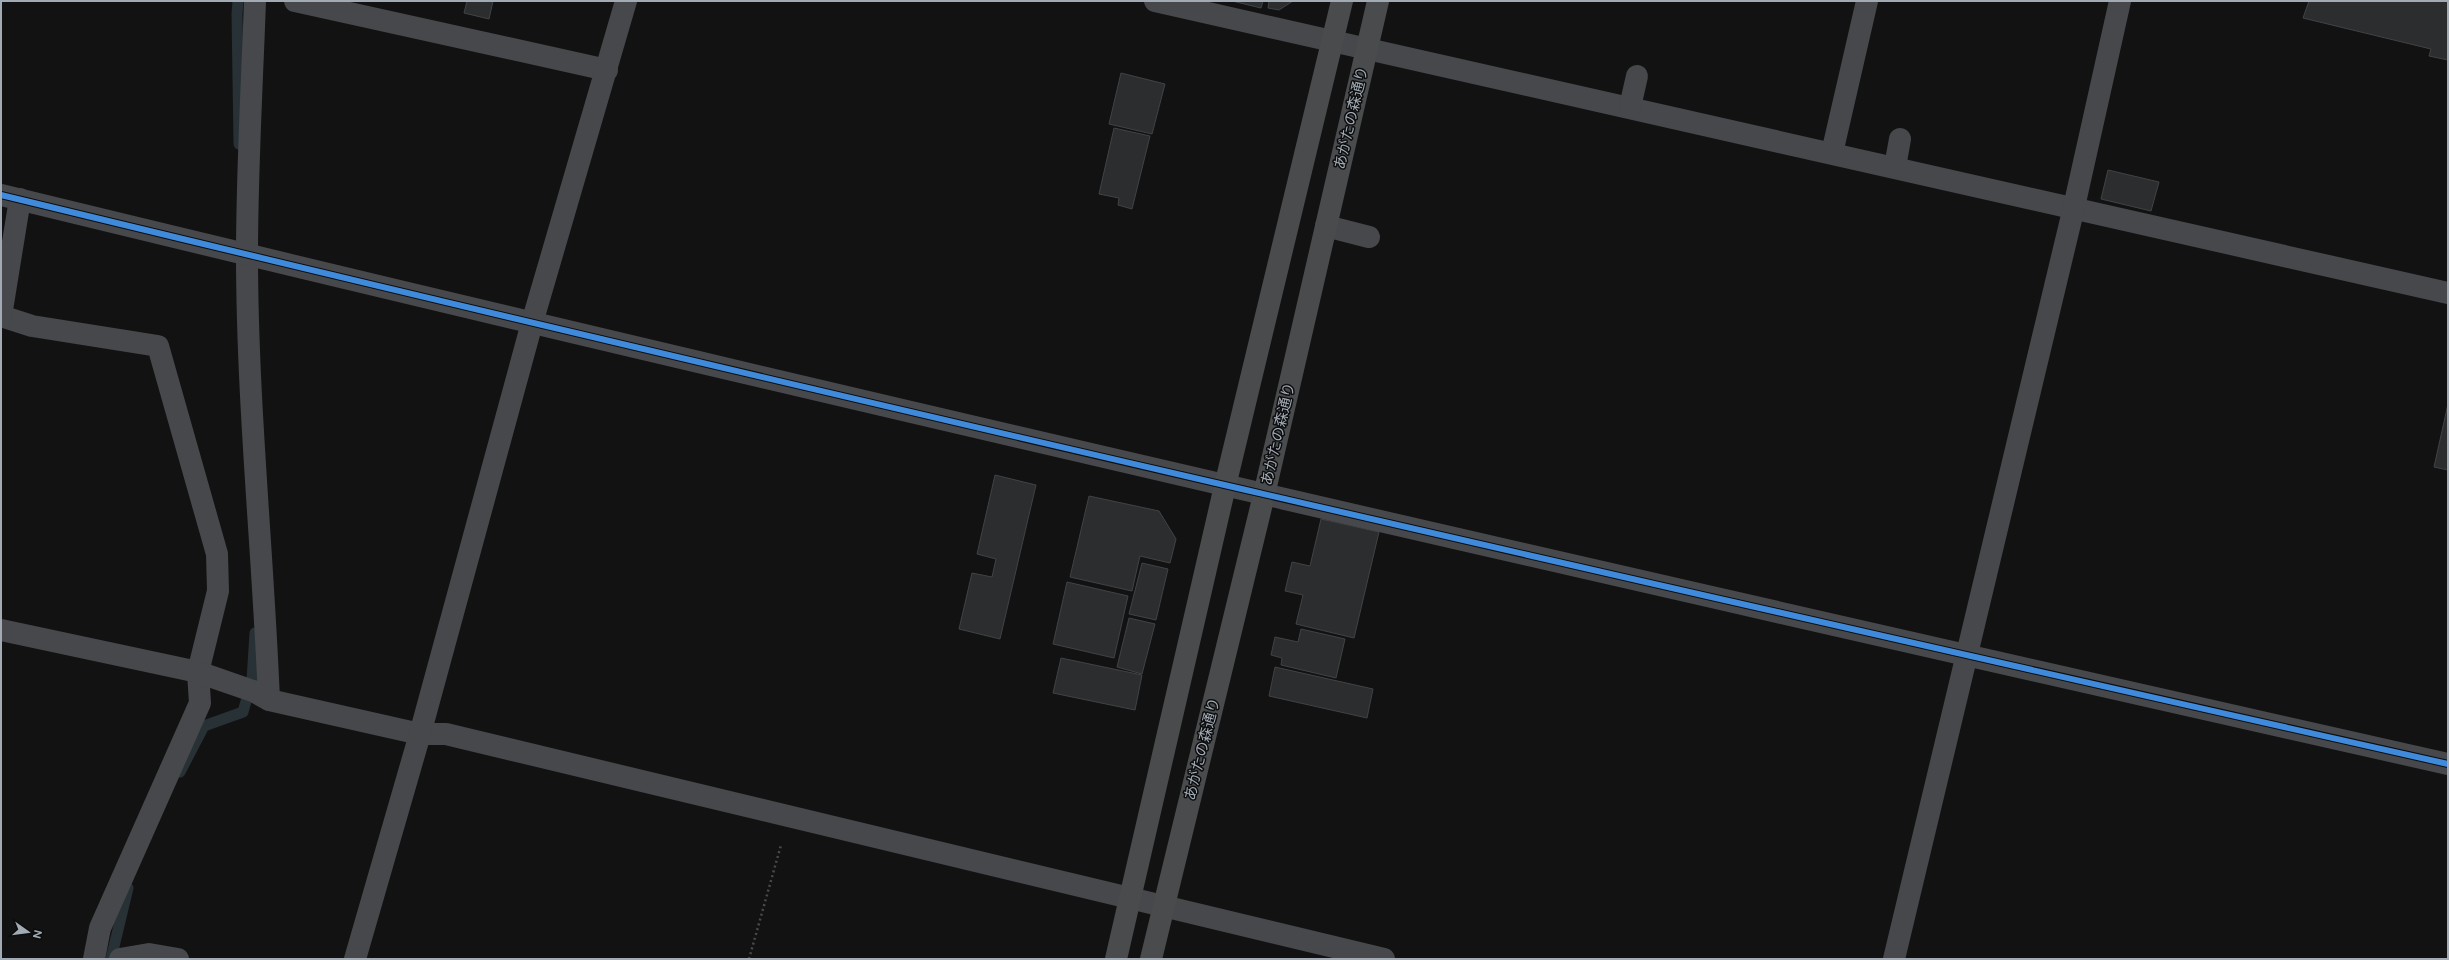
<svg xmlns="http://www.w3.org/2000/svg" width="2449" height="960" viewBox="0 0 2449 960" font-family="Figtree,'Noto Sans JP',sans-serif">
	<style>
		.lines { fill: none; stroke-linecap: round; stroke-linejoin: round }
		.stream { stroke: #283135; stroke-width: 11 }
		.building { fill: #2c2d2e; stroke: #404346 }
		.path { stroke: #48494d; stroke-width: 2.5; stroke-dasharray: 2 3; stroke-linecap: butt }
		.minor { stroke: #46484b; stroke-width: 22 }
		.highway { stroke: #494b4c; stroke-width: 22 }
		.cycleway-casing { stroke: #0c0d0e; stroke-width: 8 }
		.cycleway { stroke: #408adc; stroke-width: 6 }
		.labels { text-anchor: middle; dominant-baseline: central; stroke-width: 3; stroke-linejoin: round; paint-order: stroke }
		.street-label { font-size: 15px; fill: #a2aab4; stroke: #0c0d0e }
	</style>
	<rect width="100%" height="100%" fill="#121212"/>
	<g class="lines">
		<g class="stream">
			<path d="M 238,1 L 237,14 L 239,144"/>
			<path d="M 180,772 L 204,726 L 243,712 L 252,680 L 255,633"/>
			<path d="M 111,959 L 128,888"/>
		</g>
	</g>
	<g class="building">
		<path d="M 467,1 L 493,1 L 489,19 L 464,13 Z"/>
		<path d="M 1232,1 L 1263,1 L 1261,8 Z"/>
		<path d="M 1269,1 L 1293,1 L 1279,10 L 1268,8 Z"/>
		<path d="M 2309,1 L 2448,1 L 2448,60 L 2429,56 L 2431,49 L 2303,18 Z"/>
		<path d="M 1121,73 L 1165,84 L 1152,134 L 1109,124 Z"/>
		<path d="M 1114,128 L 1150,136 L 1132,209 L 1118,205 L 1119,198 L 1099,194 Z"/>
		<path d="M 2108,170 L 2159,182 L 2151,211 L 2101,199 Z"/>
		<path d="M 2448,404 L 2448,470 L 2434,467 Z"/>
		<path d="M 995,475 L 1036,485 L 1000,639 L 959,629 L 972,573 L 992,577 L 996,559 L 977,554 Z"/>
		<path d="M 1089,496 L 1159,511 L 1176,539 L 1170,563 L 1140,556 L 1132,591 L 1070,577 Z"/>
		<path d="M 1321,519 L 1379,532 L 1354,638 L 1296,624 L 1303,595 L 1285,591 L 1292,562 L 1310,566 Z"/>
		<path d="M 1142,563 L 1168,569 L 1156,620 L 1129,614 Z"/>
		<path d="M 1067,582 L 1128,596 L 1114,658 L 1053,644 Z"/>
		<path d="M 1129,618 L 1155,624 L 1142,674 L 1117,667 Z"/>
		<path d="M 1301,629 L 1345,639 L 1336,678 L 1281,665 L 1282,658 L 1271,655 L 1275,637 L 1298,642 Z"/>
		<path d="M 1061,658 L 1142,675 L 1135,710 L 1053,693 Z"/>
		<path d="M 1275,667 L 1373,689 L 1367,718 L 1269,696 Z"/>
	</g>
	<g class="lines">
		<path class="path" d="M 749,959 L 781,845"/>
		<g class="minor">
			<path d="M 255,1 C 252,85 247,170 247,254 C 247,403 263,551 269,700"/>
			<path d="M 295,1 L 607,70"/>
			<path d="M 1155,1 L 2448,293"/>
			<path d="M 1630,107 L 1637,76"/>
			<path d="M 1832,153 L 1867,1"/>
			<path d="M 1895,167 L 1900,139"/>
			<path d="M 1,195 C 815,393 1631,580 2448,764"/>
			<path d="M 1326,226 L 1369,237"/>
			<path d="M 1,316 L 32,326 L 158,346 L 217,554 L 218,591 L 198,672 L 200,703 L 100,928 L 94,959"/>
			<path d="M 1,316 L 20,199"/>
			<path d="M 1,630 L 198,672 L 253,691 L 269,700 L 420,734 L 446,734 L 1384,959"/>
			<path d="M 120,959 L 149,954 L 178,959"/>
			<path d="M 355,959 L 420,734 L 532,323 L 626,1"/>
			<path d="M 1894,959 L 2074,207 L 2120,1"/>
		</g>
		<g class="highway">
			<path d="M 1116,959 L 1225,486 L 1342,1"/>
			<path d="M 1151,959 L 1264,495 L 1378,1"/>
		</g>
		<g class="cycleway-casing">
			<path id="cycleway" d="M 1,195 C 815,393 1631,580 2448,764"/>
		</g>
		<use href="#cycleway" class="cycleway"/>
	</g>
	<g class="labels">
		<g class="street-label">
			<text transform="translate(1351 118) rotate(-77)">あがたの森通り</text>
			<text transform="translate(1278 434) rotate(-77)">あがたの森通り</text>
			<text transform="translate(1202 749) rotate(-76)">あがたの森通り</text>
		</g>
	</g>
	<rect width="2449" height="960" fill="none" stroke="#a2aab4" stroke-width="4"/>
	<g transform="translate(28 932) rotate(104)" stroke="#0c0d0e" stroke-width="3" paint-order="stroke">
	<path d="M0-3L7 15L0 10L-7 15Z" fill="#a2aab4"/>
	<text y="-6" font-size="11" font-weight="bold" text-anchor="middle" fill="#a2aab4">N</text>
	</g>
</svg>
